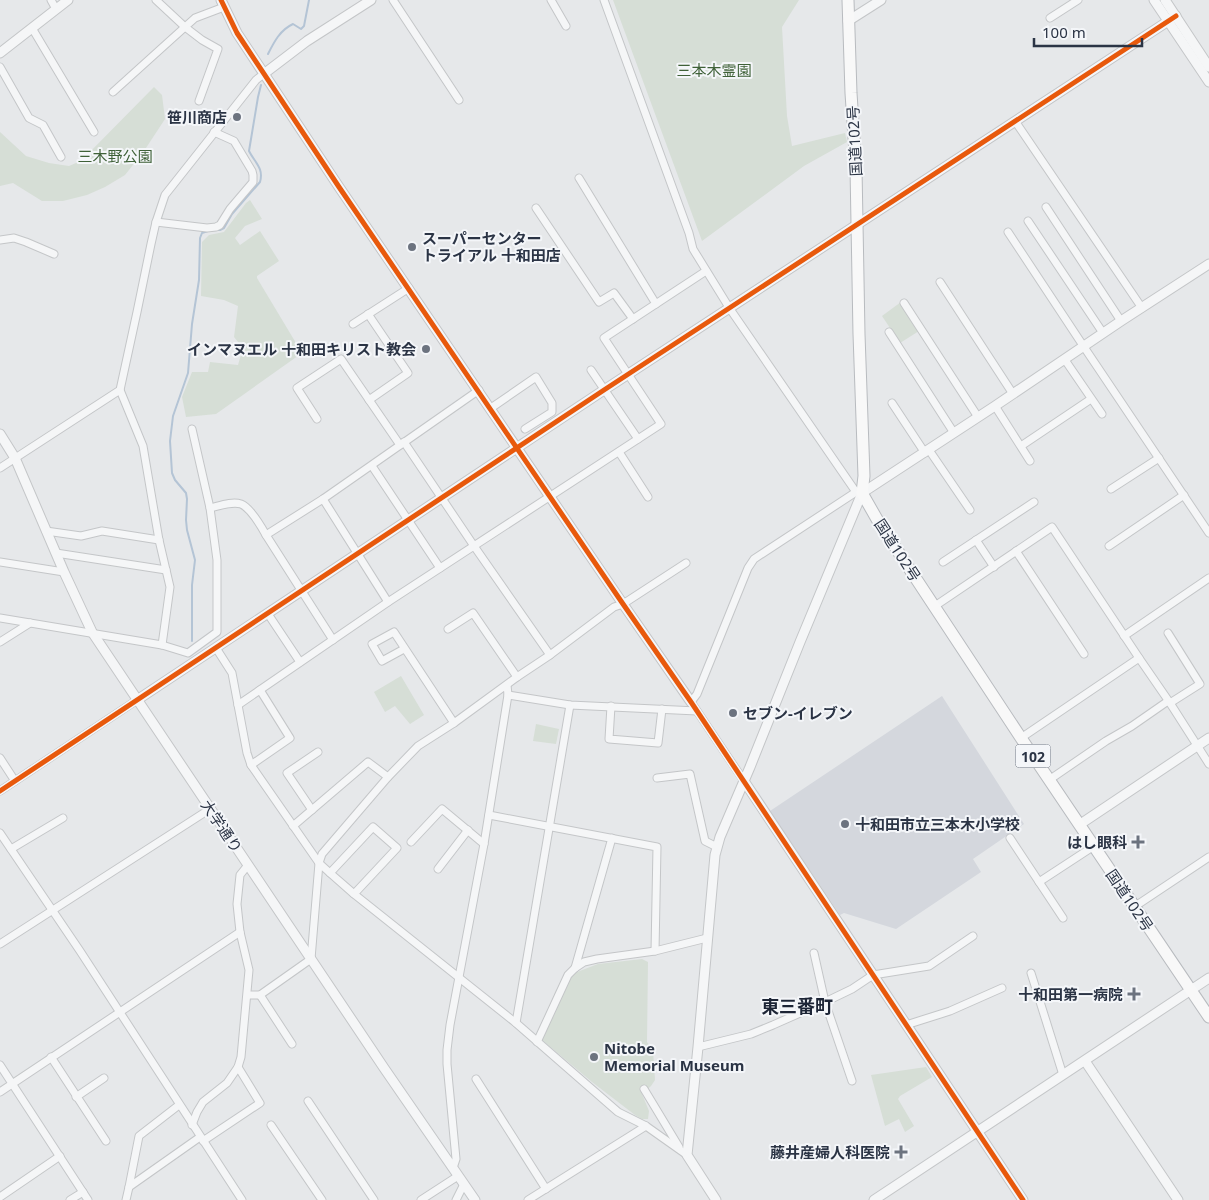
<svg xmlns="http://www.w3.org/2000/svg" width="1209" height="1200" viewBox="0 0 1209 1200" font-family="'Noto Sans','Noto Sans JP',sans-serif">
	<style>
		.built { fill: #d4d7dd }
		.green { fill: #d6ded6 }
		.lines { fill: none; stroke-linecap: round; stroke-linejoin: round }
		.stream { stroke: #b4c4d5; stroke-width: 2 }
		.minor-casing { stroke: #c4c6c8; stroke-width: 9 }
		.tertiary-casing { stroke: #c4c6c8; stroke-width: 11 }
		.trunk-casing { stroke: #b8bbbf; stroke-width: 13 }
		.minor { stroke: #f5f6f7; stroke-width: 7 }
		.tertiary { stroke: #f5f6f7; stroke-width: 9 }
		.trunk { stroke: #f8f8f8; stroke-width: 11 }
		.cycleway-casing { stroke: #f4f6f9; stroke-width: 8 }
		.cycleway { stroke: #e8590c; stroke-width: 5 }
		.poi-dot { fill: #6c737f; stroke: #f4f6f9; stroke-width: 2 }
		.labels { text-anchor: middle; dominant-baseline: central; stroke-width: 4; stroke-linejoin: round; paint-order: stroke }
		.shield { fill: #f4f6f9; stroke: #676e7b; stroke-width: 1 }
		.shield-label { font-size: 14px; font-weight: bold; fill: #2b3445 }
		.park-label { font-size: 15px; fill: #3f6138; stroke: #f4f6f9 }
		.poi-label { font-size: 15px; font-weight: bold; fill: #2b3445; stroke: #f4f6f9; text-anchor: end }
		.street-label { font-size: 15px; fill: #2b3445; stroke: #f4f6f9 }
		.quarter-label { font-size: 18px; font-weight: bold; fill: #1d2536; stroke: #f4f6f9 }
	</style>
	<rect width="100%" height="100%" fill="#e6e8ea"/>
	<path class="built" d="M 942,696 L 1024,824 L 973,859 L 981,872 L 896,929 L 844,913 L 840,915 L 770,811 Z"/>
	<g class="green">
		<path d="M 613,0 L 799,0 L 782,27 L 787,116 L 792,146 L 845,133 L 847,142 L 804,166 L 702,241 Z"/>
		<path d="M 154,87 L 162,95 L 165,119 L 144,151 L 125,175 L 105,187 L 87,195 L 63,201 L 42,201 L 13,183 L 0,186 L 0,132 L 26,156 L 49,163 L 69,166 L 76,163 L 85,157 Z"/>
		<path d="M 250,200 L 262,219 L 245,226 L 235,238 L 240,245 L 260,231 L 279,261 L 257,276 L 257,278 L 302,353 L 216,414 L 186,417 L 182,397 L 192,372 L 208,372 L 210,362 L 238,365 L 243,348 L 234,337 L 238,306 L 224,300 L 201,296 L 202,242 L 209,235 L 224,232 L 246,203 Z"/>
		<path d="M 901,302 L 919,331 L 900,343 L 882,316 Z"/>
		<path d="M 401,676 L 424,715 L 410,724 L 395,706 L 385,712 L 374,692 Z"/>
		<path d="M 536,724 L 559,729 L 556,744 L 533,741 Z"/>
		<path d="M 642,959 L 648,962 L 647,1042 L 653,1050 L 655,1080 L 651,1086 L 642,1094 L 649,1111 L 648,1119 L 642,1119 L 635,1115 L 592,1082 L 541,1039 L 542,1026 L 556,990 L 577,972 L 598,964 Z"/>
		<path d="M 926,1067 L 932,1077 L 900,1096 L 898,1099 L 914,1126 L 905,1132 L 899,1119 L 885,1126 L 871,1075 Z"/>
	</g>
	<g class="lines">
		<g class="stream">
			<path d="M 268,54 C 274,42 280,30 293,24 L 301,29 L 304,26 L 309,0"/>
			<path d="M 216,230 L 220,230 L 224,228 L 232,214 L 260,182 C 264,168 255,163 249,151 L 258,97 L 261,85"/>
			<path d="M 192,641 L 192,585 L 195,560 L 187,530 L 186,520 L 187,499 L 186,493 L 175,480 L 172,473 L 170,441 L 173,416 L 188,373 L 192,324 L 199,280 L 200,238 L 202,233 L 208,231"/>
		</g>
		<g class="minor-casing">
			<g id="minor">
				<path d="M 51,0 L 56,9"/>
				<path d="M 393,0 L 459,100"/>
				<path d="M 551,0 L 566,26"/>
				<path d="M 604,0 L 689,233 L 693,249 L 730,309 L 856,492"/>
				<path d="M 1050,18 L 1078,0"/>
				<path d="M 32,28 L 94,132"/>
				<path d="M 0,67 L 29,118 L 43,125 L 61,157"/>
				<path d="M 113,92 L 185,27 L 156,0"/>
				<path d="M 199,101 L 218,49 L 202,40 L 185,27 L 195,18 L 224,7"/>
				<path d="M 1015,121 L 1142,308"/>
				<path d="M 579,178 L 656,304"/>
				<path d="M 1046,207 L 1121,321"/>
				<path d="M 536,208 L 599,302 L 614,293 L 633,319"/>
				<path d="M 1028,221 L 1103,333"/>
				<path d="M 156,222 L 207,228 L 216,227 L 220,225 L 230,209 L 253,182 L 253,175 L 252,171 L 234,141 L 214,132"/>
				<path d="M 1008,232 L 1084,347 L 1209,533"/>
				<path d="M 0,240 L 14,238 L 26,242 L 54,254"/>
				<path d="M 940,282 L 1013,394"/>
				<path d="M 904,303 L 978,417"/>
				<path d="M 368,314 L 408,373 L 369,400"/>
				<path d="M 353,324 L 409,288"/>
				<path d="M 889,332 L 954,433"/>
				<path d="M 1065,360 L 1102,414"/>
				<path d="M 591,370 L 638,439"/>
				<path d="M 120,390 L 143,446 L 159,540 L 170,587 L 162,645"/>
				<path d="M 892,403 L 925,453"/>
				<path d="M 995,406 L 1030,461"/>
				<path d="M 491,408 L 536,377 L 552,403 L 552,412 L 525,429"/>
				<path d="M 317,419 L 297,388 L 341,359 L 400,445"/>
				<path d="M 404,442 L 474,546 L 550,655"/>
				<path d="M 1021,446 L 1091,399"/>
				<path d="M 929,450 L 970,510"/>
				<path d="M 619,452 L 648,497"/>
				<path d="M 372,466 L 440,568"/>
				<path d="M 0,468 L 120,390 L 137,312 L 151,244 L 156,222 L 165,195 L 256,80 L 265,73"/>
				<path d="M 1111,489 L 1159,458"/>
				<path d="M 323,499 L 388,602"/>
				<path d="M 210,508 C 219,506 232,501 241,504 C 251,508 261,526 266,535"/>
				<path d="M 46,531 L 81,536 L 102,531 L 159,540"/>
				<path d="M 976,540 L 994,567"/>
				<path d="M 1109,546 L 1184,495"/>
				<path d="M 1016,551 L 1084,654"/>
				<path d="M 56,553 L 166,570"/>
				<path d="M 0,562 L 64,572"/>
				<path d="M 943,562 L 1034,502"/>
				<path d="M 935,606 L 1052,527 L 1139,658 L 1021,738"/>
				<path d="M 268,614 L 300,662"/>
				<path d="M 0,618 L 162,645 L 188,653 L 217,632 L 217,560 L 210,508 L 192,429"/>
				<path d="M 448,629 L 473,613 L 517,677"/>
				<path d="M 1168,633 L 1200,684 L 1170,703"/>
				<path d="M 1124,636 L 1209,578"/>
				<path d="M 333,640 L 266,535 L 323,499 L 479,390"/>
				<path d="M 0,642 L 30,623"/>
				<path d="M 216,648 L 232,673 L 247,753 L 251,765 L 319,863 L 330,873 L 354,894 L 516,1023 L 618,1112 L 646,1126 L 687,1155"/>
				<path d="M 404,649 L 382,661 L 372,644 L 394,632 L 454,723"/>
				<path d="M 1139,658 L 1170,703 L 1209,764"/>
				<path d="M 508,695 L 570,705 L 697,711"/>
				<path d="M 238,705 L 388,602 L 661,424 L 604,338 L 706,271"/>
				<path d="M 611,706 L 609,739 L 658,743 L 662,709"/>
				<path d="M 0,758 L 15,781"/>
				<path d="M 251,765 L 290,738 L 260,690"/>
				<path d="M 657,778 L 690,774 L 705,841 L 717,847"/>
				<path d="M 1049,780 L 1106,741 L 1132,726 L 1168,701"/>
				<path d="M 744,781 L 691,702 L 697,694 L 748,568 L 754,559 L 856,492 L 859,492"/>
				<path d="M 0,791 L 137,700"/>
				<path d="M 312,810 L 287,773 L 318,752"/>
				<path d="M 489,815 L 657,847 L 655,951"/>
				<path d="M 293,826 L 368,762 L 388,777"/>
				<path d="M 0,833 L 80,951 L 242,1200"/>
				<path d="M 1010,838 L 1063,918"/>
				<path d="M 411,842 L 442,809 L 484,844"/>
				<path d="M 11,849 L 63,818"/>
				<path d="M 438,869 L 468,830"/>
				<path d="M 330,873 L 373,827 L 397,848 L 354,894"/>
				<path d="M 1039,882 L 1094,846"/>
				<path d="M 1134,907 L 1209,857"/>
				<path d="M 0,944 L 210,809"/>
				<path d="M 814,953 L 825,1002 L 852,1081"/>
				<path d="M 575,968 L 612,838"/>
				<path d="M 1031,973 L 1063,1075"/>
				<path d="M 248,995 L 260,995 L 311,959 L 319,863 L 322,854 L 388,777 L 418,746 L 454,723 L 517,677 L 550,655 L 614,607 L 623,604 L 686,563"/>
				<path d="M 260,995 L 292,1044"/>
				<path d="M 516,1023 L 570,705"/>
				<path d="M 906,1025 L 950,1011 L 1002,988"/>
				<path d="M 537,1042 L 568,975 L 575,968 L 584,962 L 597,959 L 655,951 L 707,938"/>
				<path d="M 698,1047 L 751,1034 L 773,1025 L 825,1002 L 852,989 L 873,975 L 929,966 L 973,936"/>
				<path d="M 51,1057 L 106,1141"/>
				<path d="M 0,1065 L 88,1200"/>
				<path d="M 476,1079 L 546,1189"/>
				<path d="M 644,1089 L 679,1147"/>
				<path d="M 0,1092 L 240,932"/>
				<path d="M 76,1097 L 104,1078"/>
				<path d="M 308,1101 L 374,1200"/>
				<path d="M 192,1125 L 197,1112 L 203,1102 L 227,1083 L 238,1067 L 241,1057 L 249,970 L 240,932 L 237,904 L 240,875 L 248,865"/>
				<path d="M 271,1125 L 322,1200"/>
				<path d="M 203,1141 L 260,1103 L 238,1067"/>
				<path d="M 453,1168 L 456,1159 L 447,1064 L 447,1050 L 450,1025 L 484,844 L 508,695 L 507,685"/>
				<path d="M 129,1187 L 139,1136 L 179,1105"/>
				<path d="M 0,1197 L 60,1156"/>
				<path d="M 70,1200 L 83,1192"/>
				<path d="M 126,1200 L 129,1187 L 200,1137"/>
				<path d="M 421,1200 L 458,1176"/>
				<path d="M 456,1200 L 464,1184"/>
				<path d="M 528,1200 L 646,1126"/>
			</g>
		</g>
		<g class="tertiary-casing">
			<g id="tertiary">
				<path d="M 221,0 L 237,33 L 339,187 L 623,604 L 691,702"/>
				<path d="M 1154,0 L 1209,82"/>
				<path d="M 1165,0 L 1209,67"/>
				<path d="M 848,21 L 881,0"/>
				<path d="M 0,53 L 68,0"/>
				<path d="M 265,73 L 307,41 L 371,0"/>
				<path d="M 0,434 L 15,458 L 64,572 L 92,632 L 384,1068 L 475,1200"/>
				<path d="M 137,700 L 604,390 L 1176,16"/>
				<path d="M 744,781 L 1023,1200"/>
				<path d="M 1079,825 L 1209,738"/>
				<path d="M 1085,1061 L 1178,1200"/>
				<path d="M 716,1200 L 687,1155 L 698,1047 L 715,855 L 720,837 L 750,767 L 800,642 L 862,493 L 995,406 L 1121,321 L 1209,264"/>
				<path d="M 874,1200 L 1209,978"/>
			</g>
		</g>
		<g class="trunk-casing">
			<path id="trunk" d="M 848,0 L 851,93 L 856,168 L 859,334 L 864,476 L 862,493 L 878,521 L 1021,738 L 1209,1017"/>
		</g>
		<use href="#minor" class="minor"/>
		<use href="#tertiary" class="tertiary"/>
		<use href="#trunk" class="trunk"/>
		<g class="cycleway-casing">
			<g id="cycleway">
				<path d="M 221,0 L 237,33 L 339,187 L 623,604 L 691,702 L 1023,1200"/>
				<path d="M 0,791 L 604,390 L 1176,16"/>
			</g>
		</g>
		<use href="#cycleway" class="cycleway"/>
	</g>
	<g class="poi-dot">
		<circle cx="237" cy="117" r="5"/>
		<circle cx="412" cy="247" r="5"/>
		<circle cx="426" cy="349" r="5"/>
		<circle cx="733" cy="713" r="5"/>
		<circle cx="845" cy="824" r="5"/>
		<path d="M1135.5 834.5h5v5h5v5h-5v5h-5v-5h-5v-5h5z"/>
		<path d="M1131.5 986.5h5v5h5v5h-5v5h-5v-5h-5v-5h5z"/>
		<circle cx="594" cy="1057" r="5"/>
		<path d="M898.5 1144.5h5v5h5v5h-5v5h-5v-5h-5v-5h5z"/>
	</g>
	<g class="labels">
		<rect class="shield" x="1015.5" y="744.5" width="35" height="23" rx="4"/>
		<g class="shield-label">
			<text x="1033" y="756">102</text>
		</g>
		<g class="park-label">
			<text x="714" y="70">三本木霊園</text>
			<text x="115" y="156">三木野公園</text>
		</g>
		<g class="poi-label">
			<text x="227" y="117">笹川商店</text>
			<text x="422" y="238" text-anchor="start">スーパーセンター<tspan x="422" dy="17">トライアル 十和田店</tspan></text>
			<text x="416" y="349">インマヌエル 十和田キリスト教会</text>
			<text x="743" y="713" text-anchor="start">セブン-イレブン</text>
			<text x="855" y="824" text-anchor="start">十和田市立三本木小学校</text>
			<text x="1127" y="842">はし眼科</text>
			<text x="1123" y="994">十和田第一病院</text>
			<text x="604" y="1048" text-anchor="start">Nitobe<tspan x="604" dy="17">Memorial Museum</tspan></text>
			<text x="890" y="1152">藤井産婦人科医院</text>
		</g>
		<g class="street-label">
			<text transform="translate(854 141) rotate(-93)">国道102号</text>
			<text transform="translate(898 550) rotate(57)">国道102号</text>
			<text transform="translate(222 826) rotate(56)">大学通り</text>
			<text transform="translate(1130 900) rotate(56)">国道102号</text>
		</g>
		<g class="quarter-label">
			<text x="797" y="1006">東三番町</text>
		</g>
	</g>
	<path d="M1034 38v8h108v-8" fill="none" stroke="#2b3445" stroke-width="2.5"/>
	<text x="1042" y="38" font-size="15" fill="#2b3445" stroke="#f4f6f9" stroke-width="4" paint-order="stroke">100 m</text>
</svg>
